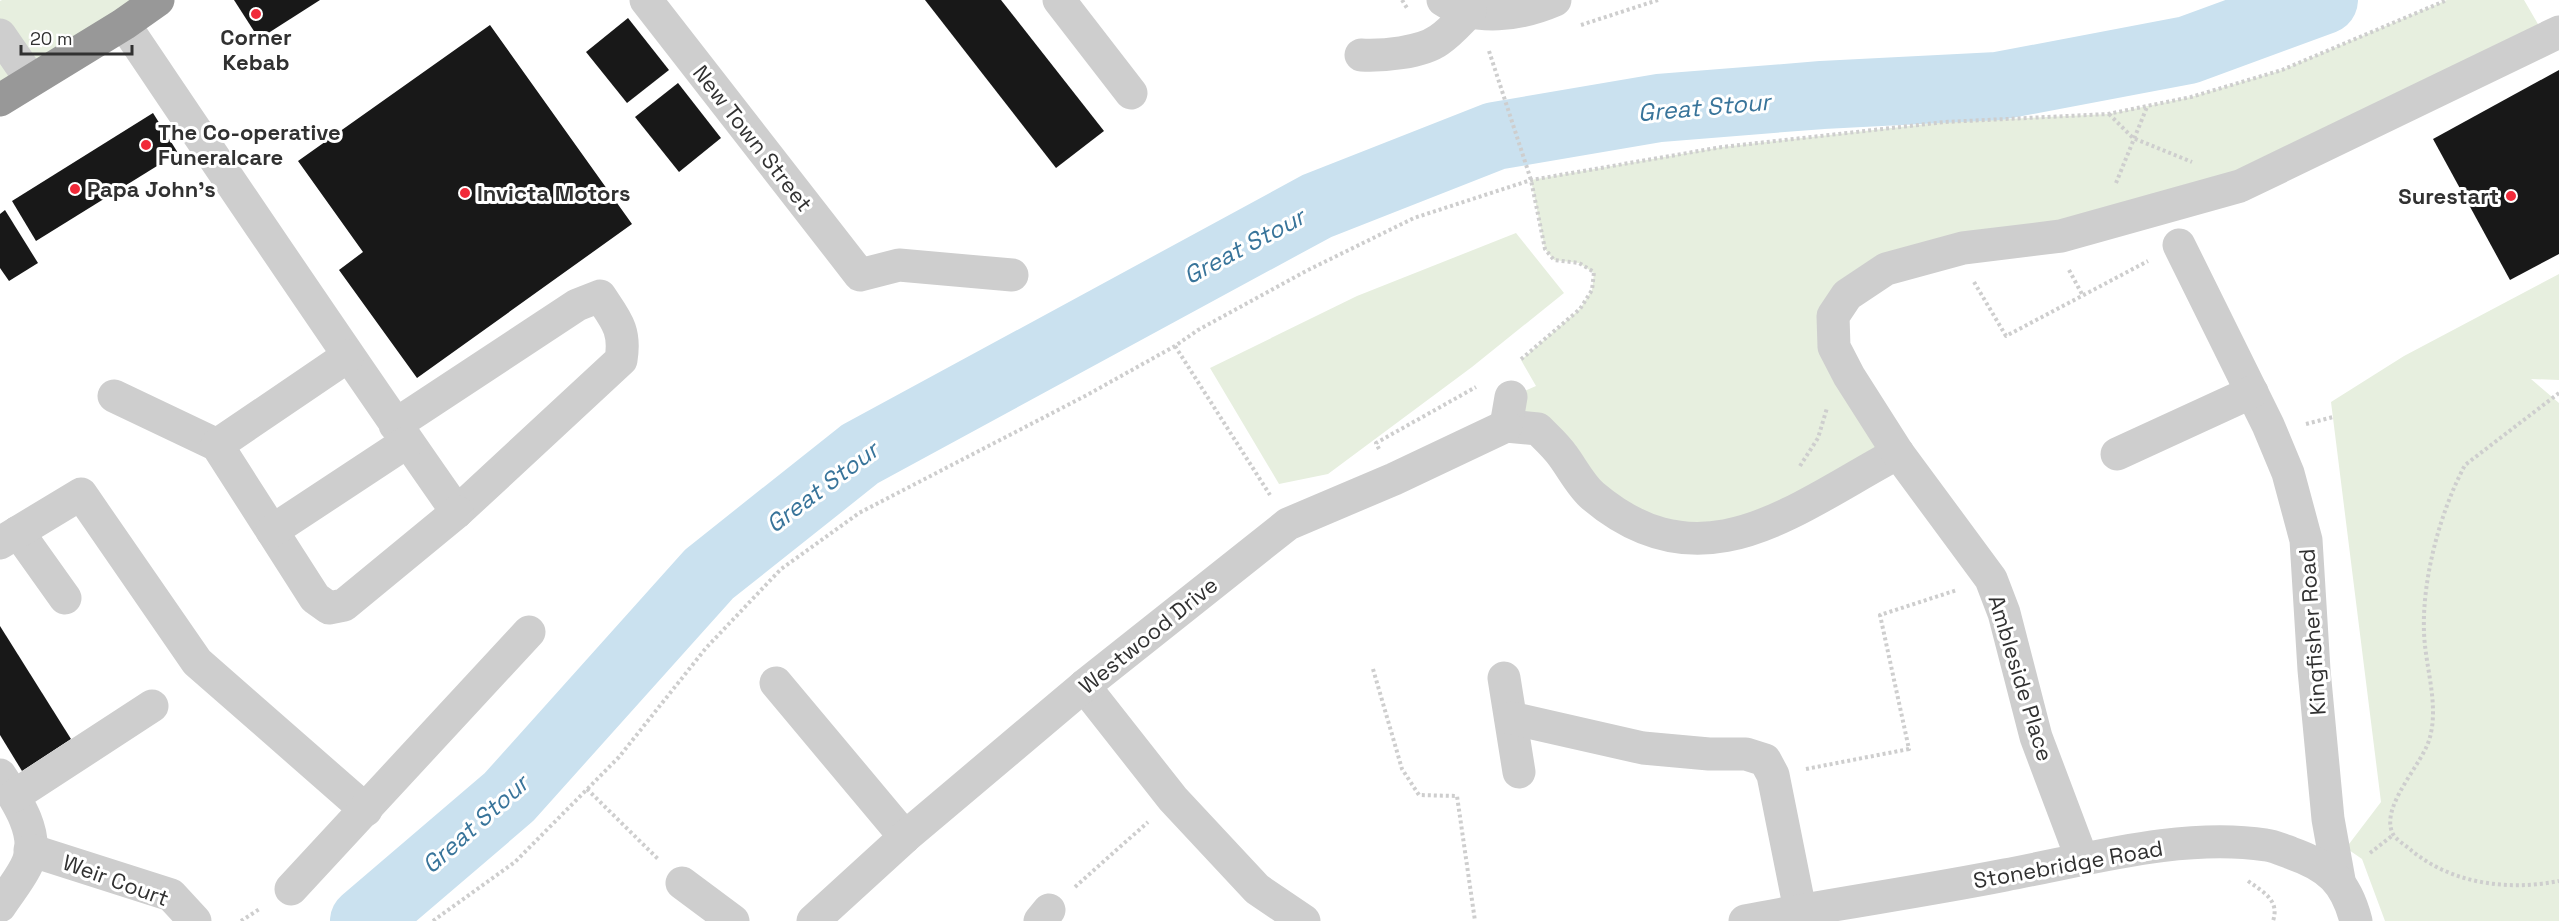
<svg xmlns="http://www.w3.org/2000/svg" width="2559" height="921" viewBox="0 0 2559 921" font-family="'Space Grotesk',sans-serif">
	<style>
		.green { fill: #e7efdf }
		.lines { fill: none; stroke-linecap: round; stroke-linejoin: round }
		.river { stroke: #cae1ef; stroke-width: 68 }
		.building { fill: #181818 }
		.path { stroke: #cecece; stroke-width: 4; stroke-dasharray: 3 3; stroke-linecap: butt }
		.minor { stroke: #cecece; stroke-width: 33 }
		.highway { stroke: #989898; stroke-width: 33 }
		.poi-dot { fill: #f12a39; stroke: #fff; stroke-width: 2 }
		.labels { text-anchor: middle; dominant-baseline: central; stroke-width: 6; stroke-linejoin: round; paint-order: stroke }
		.poi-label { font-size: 22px; font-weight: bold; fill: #313131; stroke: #fff; text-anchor: start }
		.street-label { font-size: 22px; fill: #313131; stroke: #fff }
		.water-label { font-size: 24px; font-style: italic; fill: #38749a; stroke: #fff }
	</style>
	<rect width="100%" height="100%" fill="#fff"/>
	<g class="green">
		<path d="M 2,0 L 158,0 L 0,100 L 0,1 Z"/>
		<path d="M 2447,0 L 2524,0 L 2546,38 L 2240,186 L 1886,269 L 1833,316 L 1898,453 L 1734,535 L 1628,522 L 1511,397 L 1536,386 L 1521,360 L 1580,309 L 1592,290 L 1594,273 L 1579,263 L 1554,260 L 1545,249 L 1531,180 L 1722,147 L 1945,122 L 2109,114 L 2191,97 L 2282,70 Z"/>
		<path d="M 1516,233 L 1564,293 L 1472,367 L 1328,474 L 1279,484 L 1210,368 L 1357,296 Z"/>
		<path d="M 2559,274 L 2559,380 L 2531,379 L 2559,403 L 2559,921 L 2385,921 L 2362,859 L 2346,848 L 2381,802 L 2331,402 L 2404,356 Z"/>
	</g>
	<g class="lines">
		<path class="river" d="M 364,921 L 509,797 L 709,574 L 860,454 L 1317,206 L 1495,136 L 1659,108 L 1822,95 L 1998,86 L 2188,50 L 2324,0"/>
	</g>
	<g class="building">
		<path d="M 234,0 L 320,0 L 259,39 Z"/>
		<path d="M 925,0 L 1001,0 L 1104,131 L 1056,168 Z"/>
		<path d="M 628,18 L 669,70 L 627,103 L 586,52 Z"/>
		<path d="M 490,25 L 632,224 L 417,378 L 339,270 L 363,252 L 298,161 Z"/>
		<path d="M 2559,70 L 2559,254 L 2510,280 L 2433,139 Z"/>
		<path d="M 678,83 L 721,138 L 679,172 L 635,117 Z"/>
		<path d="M 153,113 L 178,153 L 36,241 L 12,201 Z"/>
		<path d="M 5,210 L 38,263 L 9,281 L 0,268 L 0,214 Z"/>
		<path d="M 0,626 L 71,739 L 22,771 L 0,735 Z"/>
	</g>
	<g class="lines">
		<g class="path">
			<path d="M 1402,0 L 1407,8"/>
			<path d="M 1581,25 L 1658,0"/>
			<path d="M 1489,51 L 1531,180 L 1545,249 L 1554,260 L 1579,263 L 1594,272 L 1592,290 L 1580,309 L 1519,361"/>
			<path d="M 2109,114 L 2133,138 L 2192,162"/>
			<path d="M 2116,183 L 2147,107"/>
			<path d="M 2069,270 L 2083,296"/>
			<path d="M 1974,282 L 2006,336 L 2148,261"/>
			<path d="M 1175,346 L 1270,495"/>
			<path d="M 2559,393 L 2465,465 C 2440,512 2422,579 2424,632 C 2425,666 2439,703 2430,737 C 2424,763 2381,804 2392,832 C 2395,840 2406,845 2412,851 C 2453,884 2508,891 2559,881"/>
			<path d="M 2306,424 L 2333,417"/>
			<path d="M 1379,449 L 1376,443 L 1476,387"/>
			<path d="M 1800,466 L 1818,438 L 1827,408"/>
			<path d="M 1373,669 L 1402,769 L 1419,795 L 1457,796 L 1475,921"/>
			<path d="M 1806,769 L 1909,749 L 1880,615 L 1957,590"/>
			<path d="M 587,789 L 658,859"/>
			<path d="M 2370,853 L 2393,835"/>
			<path d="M 2248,881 C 2263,892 2280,900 2273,921"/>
			<path d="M 1075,887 L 1148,822"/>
			<path d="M 241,921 L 261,908"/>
			<path d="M 433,921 L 515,862 L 619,757 L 706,648 L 781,569 L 859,513 L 1087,395 L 1175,346 L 1198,330 L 1308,270 L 1414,218 L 1531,180 L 1722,147 L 1945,122 L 2108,114 L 2147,106 L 2191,97 L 2282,70 L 2447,0"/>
		</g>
		<g class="minor">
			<path d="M 646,0 L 860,275 L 899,265 L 1012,275"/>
			<path d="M 1059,0 L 1131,93"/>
			<path d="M 1443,0 C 1476,22 1520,15 1555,0"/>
			<path d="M 124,24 C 234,187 344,351 457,512 L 621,360 C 626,330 616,320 600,296 L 577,305 L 395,425"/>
			<path d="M 0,35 L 31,80"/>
			<path d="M 1361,55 C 1382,56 1421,53 1439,40 C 1450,33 1460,21 1470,11"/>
			<path d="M 2179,245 L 2268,425 L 2288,473 L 2306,540 L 2314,670 L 2328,819 L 2339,880"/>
			<path d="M 114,396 L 217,445 L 315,598 L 329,608 L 344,605 L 457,512"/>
			<path d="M 1506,426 L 1538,429 C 1547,438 1556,446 1563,456 C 1572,468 1581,486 1593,496 C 1703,589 1795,508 1898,453"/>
			<path d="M 1506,426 L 1511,397"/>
			<path d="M 217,445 L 348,356"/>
			<path d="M 2117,454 L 2252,392"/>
			<path d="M 272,531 L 407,442"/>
			<path d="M 18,532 L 65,598"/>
			<path d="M 0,543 L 81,494 L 197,662 L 366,810"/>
			<path d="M 1504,678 L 1519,772"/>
			<path d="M 776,683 L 905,837"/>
			<path d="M 1084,686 L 1173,799 L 1257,889 L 1304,921"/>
			<path d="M 1511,718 L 1643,748 L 1709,754 L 1746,754 L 1765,760 L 1773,775 L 1800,910"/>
			<path d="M 0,775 C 15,798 40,833 28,862 C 22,877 9,892 0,906"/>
			<path d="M 14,796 L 152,706"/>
			<path d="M 30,850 L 171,895 L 195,921"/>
			<path d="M 2082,859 L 2036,737 L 2004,613 L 1991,579 L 1898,453 L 1849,376 L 1834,347 L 1833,316 L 1847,295 L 1886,269 L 1963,248 L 2061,236 L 2240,186 L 2559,32"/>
			<path d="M 682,883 L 733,921"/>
			<path d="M 291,889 L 529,632"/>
			<path d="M 813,921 L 905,837 L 1084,686 L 1288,524 L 1394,479 L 1506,426"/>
			<path d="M 1040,921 L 1049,910"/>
			<path d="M 1745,921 C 1832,904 1919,892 2005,875 C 2086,860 2183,832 2266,845 C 2274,846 2283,850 2291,853 C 2329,866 2346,882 2356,921"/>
		</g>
		<path class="highway" d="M 0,100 L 124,24 L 158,0"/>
	</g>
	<g class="poi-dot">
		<circle cx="256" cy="14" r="6"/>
		<circle cx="146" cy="145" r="6"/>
		<circle cx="75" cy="189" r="6"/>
		<circle cx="465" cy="193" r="6"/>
		<circle cx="2511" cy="196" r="6"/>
	</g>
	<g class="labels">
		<g class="poi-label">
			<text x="256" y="37" text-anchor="middle">Corner<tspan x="256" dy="25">Kebab</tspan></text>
			<text x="158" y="132">The Co-operative<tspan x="158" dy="25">Funeralcare</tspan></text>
			<text x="87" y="189">Papa John's</text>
			<text x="477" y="193">Invicta Motors</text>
			<text x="2499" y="196" text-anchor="end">Surestart</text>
		</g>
		<g class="street-label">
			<text transform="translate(753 138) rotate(52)">New Town Street</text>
			<text transform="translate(2312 632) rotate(-94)">Kingfisher Road</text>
			<text transform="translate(1148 635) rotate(-39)">Westwood Drive</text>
			<text transform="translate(2021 678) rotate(73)">Ambleside Place</text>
			<text transform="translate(2068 864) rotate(-10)">Stonebridge Road</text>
			<text transform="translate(116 880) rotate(20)">Weir Court</text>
		</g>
		<g class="water-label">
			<text transform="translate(1704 107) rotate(-5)">Great Stour</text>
			<text transform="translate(1244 246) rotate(-28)">Great Stour</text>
			<text transform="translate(822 487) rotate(-37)">Great Stour</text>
			<text transform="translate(475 824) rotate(-42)">Great Stour</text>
		</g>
	</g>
	<path d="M21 45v9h111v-9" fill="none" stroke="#313131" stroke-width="3"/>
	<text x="30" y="45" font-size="18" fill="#313131" stroke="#ffffff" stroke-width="4.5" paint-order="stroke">20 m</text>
</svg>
